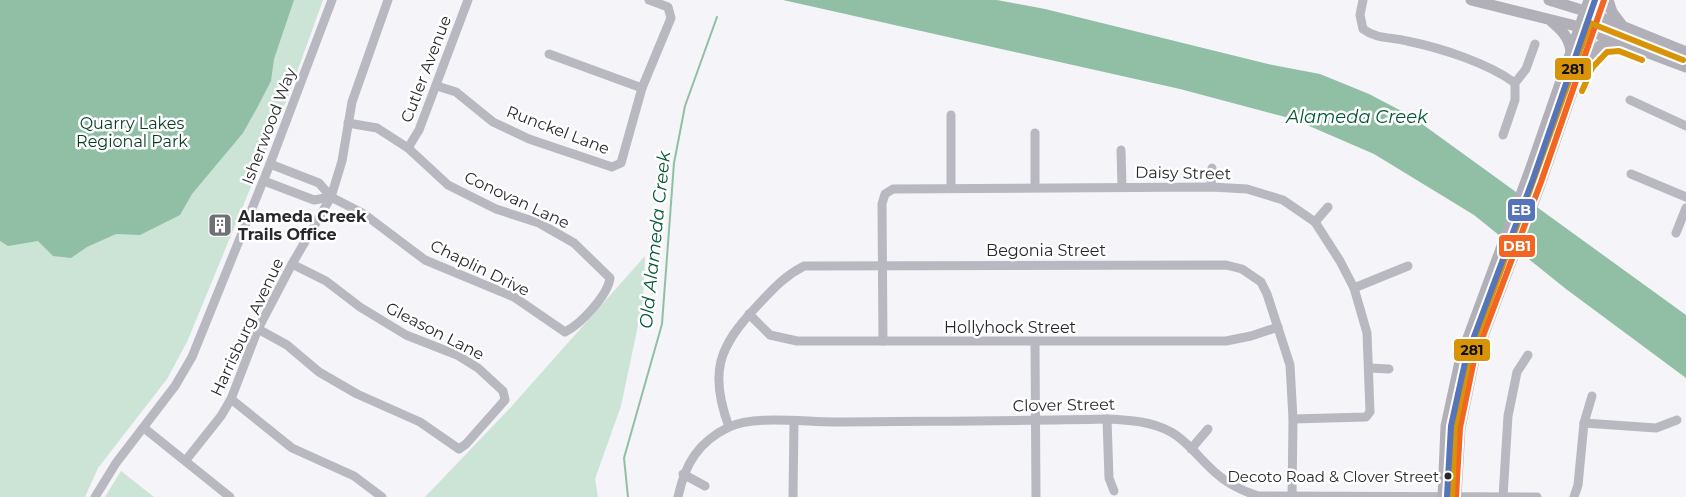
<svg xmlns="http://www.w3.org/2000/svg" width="1686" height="497" viewBox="0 0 1686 497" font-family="Montserrat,sans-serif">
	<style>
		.green { fill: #cce4d6 }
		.water { fill: #91bfa5 }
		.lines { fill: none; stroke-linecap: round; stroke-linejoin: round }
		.stream { stroke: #91bfa5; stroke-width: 2 }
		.minor { stroke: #b8b8c0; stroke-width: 9 }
		.major { stroke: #b1b0b9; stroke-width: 11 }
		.bus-1-casing { stroke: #fff; stroke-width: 10 }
		.bus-2-casing { stroke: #fff; stroke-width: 10 }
		.bus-3-casing { stroke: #fff; stroke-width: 10 }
		.bus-1 { stroke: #f26522; stroke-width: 6 }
		.bus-2 { stroke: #d89307; stroke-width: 6 }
		.bus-3 { stroke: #5674b9; stroke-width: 6 }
		.bus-dot { fill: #28282c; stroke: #fff; stroke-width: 2 }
		.labels { text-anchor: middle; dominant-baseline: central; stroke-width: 5; stroke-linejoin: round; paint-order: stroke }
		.bus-label { font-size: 15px; fill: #28282c; stroke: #fff; text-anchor: end }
		.street-label { font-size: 16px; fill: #28282c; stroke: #fff }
		.park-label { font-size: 16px; fill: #053d22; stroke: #fff }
		.poi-label { font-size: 16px; font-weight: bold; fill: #28282c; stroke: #fff; text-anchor: start }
		.water-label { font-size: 18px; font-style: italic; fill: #005731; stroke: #fff }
		.line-badge { stroke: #fff; stroke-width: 2 }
		.badge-label { font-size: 14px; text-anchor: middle; font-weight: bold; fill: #fff }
		.pale-badge-label { font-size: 14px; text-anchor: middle; font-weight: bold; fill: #111 }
	</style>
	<rect width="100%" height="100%" fill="#f4f4f9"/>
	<g class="green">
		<path d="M 0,0 L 323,0 L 288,97 L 187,342 L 167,379 L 98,468 L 85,497 L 0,497 Z"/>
		<path d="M 645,256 L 643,302 L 621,406 L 595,479 L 598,497 L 425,497 L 511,407 Z"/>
		<path d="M 121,471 L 154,497 L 105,497 Z"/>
	</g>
	<g class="water">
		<path d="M 0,0 L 294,0 L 274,59 L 271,81 L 257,108 L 243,133 L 192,194 L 180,215 L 140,235 L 116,234 L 87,247 L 71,258 L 53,256 L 38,241 L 8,246 L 0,241 Z"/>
		<path d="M 783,0 L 997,0 L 1045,9 L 1268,64 L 1320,74 L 1369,94 L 1411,116 L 1686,315 L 1686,378 L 1566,289 L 1474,215 L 1374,154 L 1293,119 L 1180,89 Z"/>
	</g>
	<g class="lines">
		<path class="stream" d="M 628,497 L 624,458 L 662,324 L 674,163 L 685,106 L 717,17"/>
		<g class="minor">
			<path d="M 1363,0 L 1360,15 L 1363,29 C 1376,39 1391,37 1407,41 C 1441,48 1488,63 1515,83"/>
			<path d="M 549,54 L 642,88"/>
			<path d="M 437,86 L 456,92 L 493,122 L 529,139 L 612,167 L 621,163 L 642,88 L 671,18 L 668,7 L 649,0"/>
			<path d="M 1630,100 L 1686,126"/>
			<path d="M 951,115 L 951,188"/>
			<path d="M 1503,135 L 1515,100 L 1515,83 L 1526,69 L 1535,44"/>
			<path d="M 408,148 L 419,130 L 468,0"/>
			<path d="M 1121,150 L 1122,187"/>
			<path d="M 270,164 L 319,183 L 331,197 L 364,214 L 425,260 L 514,297 L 565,332 C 581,324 608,295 610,278 L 574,243 L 539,223 L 496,209 L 448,185 L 408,148 L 377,128 L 348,123"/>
			<path d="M 1631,174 L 1686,197"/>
			<path d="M 264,181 L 314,200 L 331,197"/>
			<path d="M 1035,186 L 1035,133"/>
			<path d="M 1211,187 L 1212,168"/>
			<path d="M 1315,222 L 1328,207"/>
			<path d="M 1676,233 L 1686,208"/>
			<path d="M 1354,288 L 1408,266"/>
			<path d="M 749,314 L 770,335 L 797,341 L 1226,341 L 1251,336 L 1278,327"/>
			<path d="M 258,329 L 287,345 L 319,372 L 357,394 L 420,422 L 459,449 L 466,444 L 505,400 L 503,391 L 478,368 L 457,355 L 406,335 L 360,307 L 326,281 L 292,264"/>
			<path d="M 883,341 L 882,204 L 885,194 L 893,189 L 1211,187 L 1247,189 L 1283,200 L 1315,222 L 1340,261 L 1354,288 L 1367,333 L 1370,412 L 1366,417 L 1293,419"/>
			<path d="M 1035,343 L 1036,497"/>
			<path d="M 1369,368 L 1389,369"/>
			<path d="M 231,399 L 292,448 L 354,476 L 382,497"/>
			<path d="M 1107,419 L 1109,478 L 1114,491"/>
			<path d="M 1584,423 L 1656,428 L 1677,420"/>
			<path d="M 729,427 C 709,373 718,347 757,306 C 773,289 783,277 804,266 L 1226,265 L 1242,269 L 1261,282 L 1267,294 L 1290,365 L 1293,419 L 1292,497"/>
			<path d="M 144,428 L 230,497"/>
			<path d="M 1191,449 L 1208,429"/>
			<path d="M 186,460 L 221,416 L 231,399 L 258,329 L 292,264 L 331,197 L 342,161 L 352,102 L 388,0"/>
			<path d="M 683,474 L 705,486"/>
			<path d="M 95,497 L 116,463 L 175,386 L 192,357 L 270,164 L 332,0"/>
			<path d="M 678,497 C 685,464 698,442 729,427 C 754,415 804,422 834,422 C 925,421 1016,421 1107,419 C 1129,420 1151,421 1171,432 C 1189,442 1201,461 1217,474 C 1229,485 1243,491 1258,496 L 1537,497"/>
			<path d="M 793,497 L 794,422"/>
			<path d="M 1503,497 L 1508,416 L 1517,372 L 1528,355"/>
			<path d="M 1574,497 L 1578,485 L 1584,423 L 1592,396"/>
		</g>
		<g class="major">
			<path d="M 1471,0 L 1580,27 L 1686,67"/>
			<path d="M 1549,0 L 1585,11 L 1686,52"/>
			<path d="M 1608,0 L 1612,12 L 1621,24"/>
			<path d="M 1552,22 C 1562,30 1569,38 1571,51"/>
			<path d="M 1587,59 L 1601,45 L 1619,41"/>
			<path d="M 1443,497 L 1446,426 L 1461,357 L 1529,173 L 1589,0"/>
			<path d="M 1456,497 L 1460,428 L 1474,360 L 1541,182 L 1604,0"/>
		</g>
		<g class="bus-1-casing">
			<path id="bus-1" d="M 1456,497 L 1460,428 L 1474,360 L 1541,182 L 1604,0"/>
		</g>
		<g class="bus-2-casing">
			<g id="bus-2">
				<path d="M 1582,91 L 1592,68 L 1607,52 L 1619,51 L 1642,60"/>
				<path d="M 1452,497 L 1455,427 L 1469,359 L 1590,23 L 1683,60"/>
			</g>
		</g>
		<g class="bus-3-casing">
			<path id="bus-3" d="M 1447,496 L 1451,426 L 1466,358 L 1533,179 L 1595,0"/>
		</g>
		<use href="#bus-1" class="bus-1"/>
		<use href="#bus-2" class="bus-2"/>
		<use href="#bus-3" class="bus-3"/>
	</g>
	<defs>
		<g id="building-square" transform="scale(1.25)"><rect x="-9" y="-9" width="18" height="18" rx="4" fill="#6f6f74" stroke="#fff"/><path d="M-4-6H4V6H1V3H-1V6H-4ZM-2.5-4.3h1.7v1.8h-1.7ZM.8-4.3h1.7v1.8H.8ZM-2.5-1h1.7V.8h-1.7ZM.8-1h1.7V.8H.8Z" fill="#fff"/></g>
	</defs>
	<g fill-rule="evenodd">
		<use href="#building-square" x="220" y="225"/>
	</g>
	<circle class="bus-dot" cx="1448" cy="476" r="4.5"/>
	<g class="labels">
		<g class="bus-label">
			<text x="1439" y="476">Decoto Road &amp; Clover Street</text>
		</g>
		<g class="street-label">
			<text transform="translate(426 69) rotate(-69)">Cutler Avenue</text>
			<text transform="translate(269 126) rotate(-69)">Isherwood Way</text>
			<text transform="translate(558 130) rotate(21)">Runckel Lane</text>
			<text transform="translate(1183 173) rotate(1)">Daisy Street</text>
			<text transform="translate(517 200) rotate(25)">Conovan Lane</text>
			<text x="1046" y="250">Begonia Street</text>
			<text transform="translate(480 268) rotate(26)">Chaplin Drive</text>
			<text transform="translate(247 327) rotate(-65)">Harrisburg Avenue</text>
			<text x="1010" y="327">Hollyhock Street</text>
			<text transform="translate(435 331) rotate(27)">Gleason Lane</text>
			<text transform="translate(1064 405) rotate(-1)">Clover Street</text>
		</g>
		<g class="park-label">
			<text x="132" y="123">Quarry Lakes<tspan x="132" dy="18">Regional Park</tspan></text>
		</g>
		<g class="poi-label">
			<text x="238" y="216">Alameda Creek<tspan x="238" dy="18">Trails Office</tspan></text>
		</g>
		<g class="water-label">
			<text x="1357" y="117">Alameda Creek</text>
			<text transform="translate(655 240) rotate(-84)">Old Alameda Creek</text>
		</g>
	</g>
	<g class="line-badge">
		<rect x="1554" y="57" width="38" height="24" rx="5" fill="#d89307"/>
		<rect x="1507" y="198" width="29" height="24" rx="5" fill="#5674b9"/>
		<rect x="1498" y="234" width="38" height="24" rx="5" fill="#f26522"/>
		<rect x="1453" y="338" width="38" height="24" rx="5" fill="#d89307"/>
	</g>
	<g class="badge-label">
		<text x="1521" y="215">EB</text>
		<text x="1517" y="251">DB1</text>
	</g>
	<g class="pale-badge-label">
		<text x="1573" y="74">281</text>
		<text x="1472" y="355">281</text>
	</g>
</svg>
